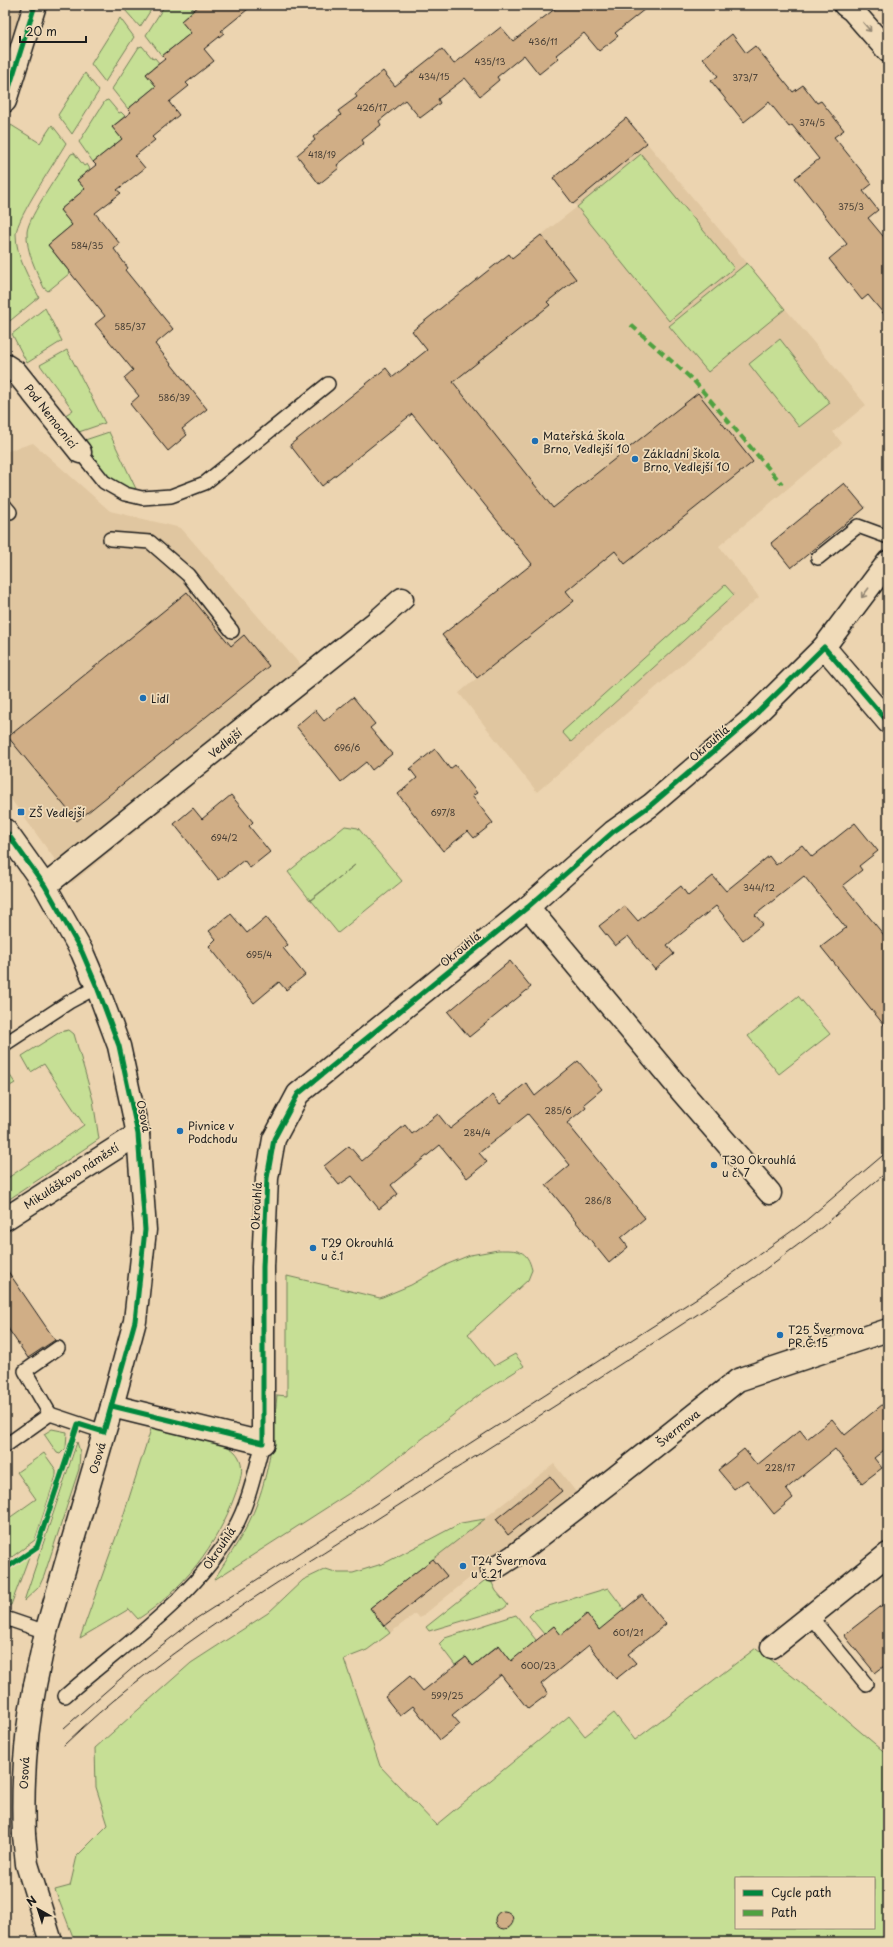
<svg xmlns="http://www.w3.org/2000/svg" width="893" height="1947" viewBox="0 0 893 1947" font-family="'Playpen Sans',sans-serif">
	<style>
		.built { fill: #e0c6a0 }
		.green { fill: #c6df95; stroke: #717e58; fill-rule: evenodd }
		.building { fill: #d0ae86; stroke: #1c1c1c }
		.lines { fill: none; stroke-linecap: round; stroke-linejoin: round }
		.lane-casing { stroke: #1c1c1c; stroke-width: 16 }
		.street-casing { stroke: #1c1c1c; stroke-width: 25 }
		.secondary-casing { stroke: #1c1c1c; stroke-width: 25 }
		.lane { stroke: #f0dbb9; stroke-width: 13 }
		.street { stroke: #f0dbb9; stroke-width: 22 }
		.secondary { stroke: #f0dbb9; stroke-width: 22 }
		.tram { stroke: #1c1c1c; stroke-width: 1 }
		.secondary-bridge-casing { stroke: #1c1c1c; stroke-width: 25; stroke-linecap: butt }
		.secondary-bridge { stroke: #f0dbb9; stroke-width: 22 }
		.quiet { stroke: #4fa141; stroke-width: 4; stroke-dasharray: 8 4; stroke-linecap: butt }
		.cycleway-casing { stroke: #f0dbb9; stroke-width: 8 }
		.cycleway { stroke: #00873e; stroke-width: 5 }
		.oneway { stroke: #918572 }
		.poi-dot { fill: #1f6fb2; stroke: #f0dbb9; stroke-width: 1.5 }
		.labels { text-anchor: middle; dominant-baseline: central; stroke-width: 3.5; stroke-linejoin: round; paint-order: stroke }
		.number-label { font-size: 9px; fill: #494036 }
		.street-label { font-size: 11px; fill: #1c1c1c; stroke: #f0dbb9 }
		.poi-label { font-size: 11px; fill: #1c1c1c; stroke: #f0dbb9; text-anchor: start }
	</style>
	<rect width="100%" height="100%" fill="#ecd4b0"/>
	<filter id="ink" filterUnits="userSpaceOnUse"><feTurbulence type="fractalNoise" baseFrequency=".025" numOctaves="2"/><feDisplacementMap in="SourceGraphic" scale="8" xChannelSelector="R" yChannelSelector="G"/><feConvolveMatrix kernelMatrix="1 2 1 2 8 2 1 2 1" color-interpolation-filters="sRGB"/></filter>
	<g filter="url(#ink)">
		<g class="built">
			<path d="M 5,5 L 26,5 L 5,73 Z"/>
			<path d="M 626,118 L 866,405 L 833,432 L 842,443 L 719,546 L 759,597 L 537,792 L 459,693 L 477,678 L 442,635 L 538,558 L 520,536 L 513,541 L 412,414 L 322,486 L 290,445 L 386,368 L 393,377 L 427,350 L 412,331 L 509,254 L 512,258 L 577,207 L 553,178 Z"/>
			<path d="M 33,443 L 110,511 L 181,528 L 317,684 L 72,883 L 5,791 L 5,452 Z"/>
			<path d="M 554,1464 L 576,1492 L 420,1618 L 415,1614 L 390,1633 L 370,1608 Z"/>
		</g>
		<g class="green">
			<path d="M 128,5 L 154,5 L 140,27 L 125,10 Z"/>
			<path d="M 165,5 L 190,5 L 194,10 L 181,21 L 191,33 L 162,56 L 146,35 Z"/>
			<path d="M 120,18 L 134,37 L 105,82 L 91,64 Z"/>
			<path d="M 142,46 L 153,59 L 155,58 L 159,63 L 146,74 L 156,86 L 128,109 L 112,89 L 139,47 Z"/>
			<path d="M 85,73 L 99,91 L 72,134 L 58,115 Z"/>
			<path d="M 108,100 L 119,113 L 121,112 L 125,116 L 112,127 L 122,139 L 93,162 L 79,142 L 105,101 Z"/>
			<path d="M 11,125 L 40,143 L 52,125 L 66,143 C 57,159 16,219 16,234 C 16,257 29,278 39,297 L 5,325 L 5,151 Z"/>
			<path d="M 74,153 L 84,166 L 87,164 L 90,169 L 77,180 L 85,189 L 60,210 L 72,225 L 48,245 L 70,273 L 48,291 L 44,288 C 36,270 26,252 27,232 C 28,217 62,169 71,154 Z"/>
			<path d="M 641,154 L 734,268 L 669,321 L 577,207 Z"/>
			<path d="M 747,263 L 785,309 L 708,372 L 669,326 Z"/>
			<path d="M 45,308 L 62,341 L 27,363 L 12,334 Z"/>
			<path d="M 780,339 L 830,403 L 799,427 L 749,364 Z"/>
			<path d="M 67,350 L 105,423 L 73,434 L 61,418 L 73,410 L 40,365 Z"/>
			<path d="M 109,432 L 137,491 C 103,480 99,469 79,442 Z"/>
			<path d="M 725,585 L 734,595 L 571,742 L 562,732 Z"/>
			<path d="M 345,826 L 358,828 L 402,881 L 338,933 L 311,900 L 355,865 L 310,900 L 288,872 Z"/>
			<path d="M 798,996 L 830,1034 L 779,1074 L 748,1036 Z"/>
			<path d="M 69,1030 L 74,1034 L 93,1100 L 99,1139 L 5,1202 L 5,1180 L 84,1125 L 44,1064 L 31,1072 L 22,1056 L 60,1032 Z"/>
			<path d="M 5,1068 L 15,1083 L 5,1089 Z"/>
			<path d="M 498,1250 C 518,1250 527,1249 532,1270 L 528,1280 L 468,1334 L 494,1366 L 515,1354 L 524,1366 L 483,1392 L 362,1485 L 214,1580 C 226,1560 240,1541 250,1520 C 269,1480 273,1438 277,1395 L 287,1396 L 287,1276 L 380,1298 L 411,1285 L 448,1264 L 470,1255 Z"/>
			<path d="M 152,1426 C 171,1431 223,1439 235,1452 C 247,1465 240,1481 235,1495 C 218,1544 182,1591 138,1619 L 129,1609 L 80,1638 L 122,1520 Z"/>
			<path d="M 52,1429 L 67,1432 L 66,1448 L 60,1454 L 57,1453 L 44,1434 Z"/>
			<path d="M 77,1442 L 80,1452 L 79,1469 L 44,1576 L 39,1587 L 24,1601 Z"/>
			<path d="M 44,1453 L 56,1470 L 56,1476 L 35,1540 L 5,1562 L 5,1521 L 36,1499 L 17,1472 Z"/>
			<path d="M 485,1519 L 370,1608 L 390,1633 L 367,1650 L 344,1659 L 380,1766 L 436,1825 L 569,1716 L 585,1736 L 614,1713 L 635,1740 L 756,1648 L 823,1700 L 888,1755 L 888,1942 L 75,1942 L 55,1890 L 70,1886 L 77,1856 L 108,1825 L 96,1787 L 95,1748 L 191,1663 L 268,1613 L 303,1580 L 326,1569 L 338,1573 L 353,1573 L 385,1563 L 461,1523 ZM 736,1878 L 874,1878 L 874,1928 L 736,1928 Z"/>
			<path d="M 30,1554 L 11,1605 L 5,1606 L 5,1573 Z"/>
			<path d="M 489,1577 L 496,1591 L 508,1605 L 503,1609 L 429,1631 L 426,1627 Z"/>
			<path d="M 608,1588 L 624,1609 L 602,1633 L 587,1615 L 561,1635 L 554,1626 L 544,1634 L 529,1616 L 535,1610 Z"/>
			<path d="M 516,1615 L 536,1640 L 535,1642 L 537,1645 L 514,1664 L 498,1645 L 473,1666 L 466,1657 L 455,1665 L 439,1644 L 445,1638 Z"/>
		</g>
		<g class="building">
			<path d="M 200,5 L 253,5 L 221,31 L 224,33 L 204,49 L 214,61 L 186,83 L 189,86 L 169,102 L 179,115 L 152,137 L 155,140 L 135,156 L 145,168 L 117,190 L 121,193 L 95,213 L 120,244 L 114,249 L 128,268 L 125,270 L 173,329 L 155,344 L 207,409 L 182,429 L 187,435 L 168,451 L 130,404 L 139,396 L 124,378 L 133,370 L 95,324 L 105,316 L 48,245 L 72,225 L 60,210 L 85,189 L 77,180 L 96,165 L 93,162 L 122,139 L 112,127 L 131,112 L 128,109 L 156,86 L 146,74 L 165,59 L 162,56 L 191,33 L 181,21 Z"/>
			<path d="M 560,5 L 650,5 L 615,33 L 618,36 L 599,51 L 584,33 L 556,55 L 559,58 L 539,74 L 524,55 L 497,77 L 499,80 L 480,96 L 465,78 L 438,99 L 440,103 L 420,118 L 405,100 L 379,121 L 381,125 L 362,140 L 364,143 L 337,165 L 339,168 L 319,184 L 297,155 L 315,140 L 313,137 L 341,115 L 338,111 L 357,97 L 355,94 L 383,71 L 395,86 L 442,49 L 454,64 L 501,27 L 513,41 Z"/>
			<path d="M 732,34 L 746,53 L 755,46 L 793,92 L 803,85 L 817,103 L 821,101 L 844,130 L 834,137 L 872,184 L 863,191 L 878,210 L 868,218 L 888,242 L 888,319 L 868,295 L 862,300 L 829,259 L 847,244 L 795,178 L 819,159 L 792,125 L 789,127 L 769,102 L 744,122 L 711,81 L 718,76 L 703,58 Z"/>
			<path d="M 626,118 L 647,143 L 573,204 L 553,178 Z"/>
			<path d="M 541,235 L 576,279 L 547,302 L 550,305 L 453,382 L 553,508 L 698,393 L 753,462 L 625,564 L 615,551 L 566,591 L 574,601 L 477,678 L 442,635 L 532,564 L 412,414 L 322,486 L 290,445 L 386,368 L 393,377 L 427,350 L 412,331 L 509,254 L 512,258 Z"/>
			<path d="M 844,483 L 865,508 L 791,568 L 771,543 Z"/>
			<path d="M 187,592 L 231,646 L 244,635 L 269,666 L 77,821 L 8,737 Z"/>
			<path d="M 353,697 L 375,724 L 370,728 L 392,754 L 372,770 L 366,762 L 341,782 L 296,726 L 315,710 L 324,721 Z"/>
			<path d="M 435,749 L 450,769 L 455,765 L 477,793 L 472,796 L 493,823 L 474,838 L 468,831 L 443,851 L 398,794 L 417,778 L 410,769 Z"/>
			<path d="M 231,795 L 253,822 L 249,826 L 270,852 L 250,868 L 244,860 L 219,880 L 174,824 L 193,808 L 202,819 Z"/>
			<path d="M 855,823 L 878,851 L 859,866 L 862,870 L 843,885 L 888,940 L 888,1030 L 821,947 L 846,928 L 804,876 L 755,915 L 763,924 L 743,940 L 716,906 L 667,945 L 674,954 L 655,970 L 628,936 L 615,946 L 599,926 L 625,906 L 638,921 L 681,886 L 688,896 L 713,876 L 726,891 L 769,856 L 776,865 L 802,845 L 812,857 Z"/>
			<path d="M 231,914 L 247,933 L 266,917 L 288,945 L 283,948 L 305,975 L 286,990 L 279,982 L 254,1003 L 209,946 L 216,939 L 209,931 Z"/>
			<path d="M 510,961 L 531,987 L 469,1037 L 448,1012 Z"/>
			<path d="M 578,1061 L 602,1089 L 584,1104 L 586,1107 L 567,1123 L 645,1218 L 621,1238 L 628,1247 L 609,1263 L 546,1185 L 570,1165 L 528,1114 L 479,1153 L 487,1162 L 467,1178 L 440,1145 L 391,1185 L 398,1194 L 379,1209 L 352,1176 L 339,1185 L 324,1166 L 349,1146 L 362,1161 L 405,1125 L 412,1134 L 438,1114 L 450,1129 L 493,1095 L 500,1104 L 526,1083 L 535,1096 Z"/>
			<path d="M 5,1267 L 55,1340 L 28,1358 L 5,1324 Z"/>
			<path d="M 888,1400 L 888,1447 L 874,1458 L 882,1468 L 862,1483 L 835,1449 L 786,1489 L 793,1498 L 774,1514 L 747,1480 L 734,1489 L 718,1470 L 744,1449 L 757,1465 L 800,1430 L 807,1439 L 832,1419 L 845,1435 Z"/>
			<path d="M 550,1476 L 562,1491 L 508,1535 L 496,1519 Z"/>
			<path d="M 433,1559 L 447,1576 L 384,1626 L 370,1608 Z"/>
			<path d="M 642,1595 L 666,1624 L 628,1654 L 636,1663 L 616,1679 L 589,1645 L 541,1684 L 548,1694 L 528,1709 L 501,1675 L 452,1715 L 460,1724 L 440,1740 L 413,1706 L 400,1716 L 385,1697 L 410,1676 L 423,1691 L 466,1657 L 473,1666 L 499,1645 L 511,1661 L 554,1626 L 561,1635 L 587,1614 L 599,1630 Z"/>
			<path d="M 888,1601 L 888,1663 L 875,1673 L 844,1635 Z"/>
			<circle cx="504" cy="1920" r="9"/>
		</g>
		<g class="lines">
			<g class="lane-casing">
				<g id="lane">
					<path d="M 80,452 L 104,482 L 125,494 L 142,498 L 171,496 L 205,483 L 328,384"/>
					<path d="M 5,506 L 10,512"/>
					<path d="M 110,539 L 150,542 L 188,575 L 232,631"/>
					<path d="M 818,558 L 858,526 L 888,537"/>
					<path d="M 5,1044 L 69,1002 L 97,987"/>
					<path d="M 50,1414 L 25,1371 L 58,1348"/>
					<path d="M 5,1446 L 50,1414 L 104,1432"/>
					<path d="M 810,1616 L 866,1684"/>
					<path d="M 5,1618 L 46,1632"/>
					<path d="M 65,1696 C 124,1644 194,1599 234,1529 C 249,1503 255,1471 263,1443"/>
				</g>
			</g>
			<g class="street-casing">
				<g id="street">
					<path d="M 845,5 L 852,10 L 888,51"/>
					<path d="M 5,101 L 35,5"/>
					<path d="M 5,365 L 16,372 L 80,452"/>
					<path d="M 824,647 L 888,722"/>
					<path d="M 45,886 L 376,622 L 402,599"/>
					<path d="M 528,907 L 683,1093 L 770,1193"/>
					<path d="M 5,1219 L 138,1134"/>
					<path d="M 112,1406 L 263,1443 L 263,1267 L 267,1178 L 274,1139 L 298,1094 L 528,907 L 613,832 L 651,805 L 748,722 L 824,647 L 888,562"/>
					<path d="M 492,1570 L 514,1556 L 611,1481 L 738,1380 L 888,1330"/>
					<path d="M 772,1647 L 888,1554"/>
				</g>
			</g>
			<g class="secondary-casing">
				<g id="secondary">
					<path d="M 5,830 L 45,886 L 82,952 L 97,987 L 119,1046 L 138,1134 L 145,1230 L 135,1321 L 112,1406 L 46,1632 L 35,1685"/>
					<path d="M 24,1835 L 27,1864 L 51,1942"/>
				</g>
			</g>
			<use href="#lane" class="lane"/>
			<use href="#street" class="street"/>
			<use href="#secondary" class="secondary"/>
			<g class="tram">
				<path d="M 64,1728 L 136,1665 L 197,1618 L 711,1289 L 803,1223 L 888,1151"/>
				<path d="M 64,1745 C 154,1658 258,1595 363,1528 C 494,1444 626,1362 756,1276 L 822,1227 L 888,1171"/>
			</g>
			<g class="secondary-bridge-casing">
				<path id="secondary-bridge" d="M 24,1835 C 22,1784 25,1735 35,1685"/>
			</g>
			<use href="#secondary-bridge" class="secondary-bridge"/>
			<path class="quiet" d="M 631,325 L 694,381 L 782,484"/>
			<g class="cycleway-casing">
				<g id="cycleway">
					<path d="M 5,101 L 35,5"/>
					<path d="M 5,830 L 45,886 L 58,909 L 82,952 L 97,987 L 119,1046 L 138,1134 L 145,1230 L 135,1321 L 104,1432 L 78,1424 L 37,1547 L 5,1569"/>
					<path d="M 112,1406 L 263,1443 L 263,1267 L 267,1178 L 274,1139 L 298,1094 L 528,907 L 613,832 L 651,805 L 748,722 L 824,647 L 888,722"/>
				</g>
			</g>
			<use href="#cycleway" class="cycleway"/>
		</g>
		<defs><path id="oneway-shaft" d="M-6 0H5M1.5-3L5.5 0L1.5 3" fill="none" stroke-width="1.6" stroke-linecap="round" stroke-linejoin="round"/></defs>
		<g class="oneway">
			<use href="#oneway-shaft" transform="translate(867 27) rotate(49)"/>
			<use href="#oneway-shaft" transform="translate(865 593) rotate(127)"/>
		</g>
	</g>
	<g class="poi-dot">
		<circle cx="535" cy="441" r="4"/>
		<circle cx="635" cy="459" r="4"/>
		<circle cx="143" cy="698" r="4"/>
		<rect x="17" y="808" width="8" height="8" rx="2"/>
		<circle cx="180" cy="1131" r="4"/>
		<circle cx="714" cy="1165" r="4"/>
		<circle cx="313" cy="1248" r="4"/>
		<circle cx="780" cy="1335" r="4"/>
		<circle cx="463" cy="1566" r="4"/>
	</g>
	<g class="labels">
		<g class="number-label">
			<text x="543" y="41">436/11</text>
			<text x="490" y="61">435/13</text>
			<text x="434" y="76">434/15</text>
			<text x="745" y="77">373/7</text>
			<text x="372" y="107">426/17</text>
			<text x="812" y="122">374/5</text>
			<text x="322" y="154">418/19</text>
			<text x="851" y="206">375/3</text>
			<text x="87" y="245">584/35</text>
			<text x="130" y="326">585/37</text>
			<text x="174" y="397">586/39</text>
			<text x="347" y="747">696/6</text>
			<text x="443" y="812">697/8</text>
			<text x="224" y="837">694/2</text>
			<text x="759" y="887">344/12</text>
			<text x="259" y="954">695/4</text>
			<text x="558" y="1110">285/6</text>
			<text x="477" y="1132">284/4</text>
			<text x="598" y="1200">286/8</text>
			<text x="780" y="1467">228/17</text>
			<text x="628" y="1632">601/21</text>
			<text x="538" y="1665">600/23</text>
			<text x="447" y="1695">599/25</text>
		</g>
		<g class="street-label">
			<text transform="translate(51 416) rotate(52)">Pod Nemocnicí</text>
			<text transform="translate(225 743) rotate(-39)">Vedlejší</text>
			<text transform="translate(709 743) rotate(-41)">Okrouhlá</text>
			<text transform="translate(460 949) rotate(-39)">Okrouhlá</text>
			<text transform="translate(144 1116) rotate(79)">Osová</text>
			<text transform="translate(71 1176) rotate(-33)">Mikuláškovo náměstí</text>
			<text transform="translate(256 1206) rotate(-87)">Okrouhlá</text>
			<text transform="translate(678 1428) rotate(-39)">Švermova</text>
			<text transform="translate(97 1458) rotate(-74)">Osová</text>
			<text transform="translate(219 1548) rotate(-56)">Okrouhlá</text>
			<text transform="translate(24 1773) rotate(-87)">Osová</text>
		</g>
		<g class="poi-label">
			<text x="543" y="435">Mateřská škola<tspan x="543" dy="13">Brno, Vedlejší 10</tspan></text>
			<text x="643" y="453">Základní škola<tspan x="643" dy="13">Brno, Vedlejší 10</tspan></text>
			<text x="151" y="698">Lidl</text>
			<text x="29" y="812">ZŠ Vedlejší</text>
			<text x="188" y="1125">Pivnice v<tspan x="188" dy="13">Podchodu</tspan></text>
			<text x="722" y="1159">T30 Okrouhlá<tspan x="722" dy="13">u č. 7</tspan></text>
			<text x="321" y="1242">T29 Okrouhlá<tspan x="321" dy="13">u č.1</tspan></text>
			<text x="788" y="1329">T25 Švermova<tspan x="788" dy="13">PR.Č.15</tspan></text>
			<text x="471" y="1560">T24 Švermova<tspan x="471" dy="13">u č.21</tspan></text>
		</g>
	</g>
	<rect width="893" height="1947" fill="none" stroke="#f0dbb9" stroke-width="20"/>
	<rect x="10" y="10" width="873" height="1927" fill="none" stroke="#1c1c1c" stroke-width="1.5" filter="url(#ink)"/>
	<rect x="735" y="1877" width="140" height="52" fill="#f0dbb9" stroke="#9b8f7a"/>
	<rect x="743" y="1890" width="20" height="6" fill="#00873e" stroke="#9b8f7a"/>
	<text x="771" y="1897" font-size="12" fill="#1c1c1c">Cycle path</text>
	<rect x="743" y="1910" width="20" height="6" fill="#4fa141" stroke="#9b8f7a"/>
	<text x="771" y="1917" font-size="12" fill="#1c1c1c">Path</text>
	<g transform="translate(38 1909) rotate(321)" stroke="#f0dbb9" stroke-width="3" paint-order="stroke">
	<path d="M0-3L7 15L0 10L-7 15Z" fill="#1c1c1c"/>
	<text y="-6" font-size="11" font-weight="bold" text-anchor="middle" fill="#1c1c1c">N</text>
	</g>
	<path d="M20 36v6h66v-6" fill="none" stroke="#1c1c1c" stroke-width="2"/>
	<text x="26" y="36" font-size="12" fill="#1c1c1c" stroke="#f0dbb9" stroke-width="3" paint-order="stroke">20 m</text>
</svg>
